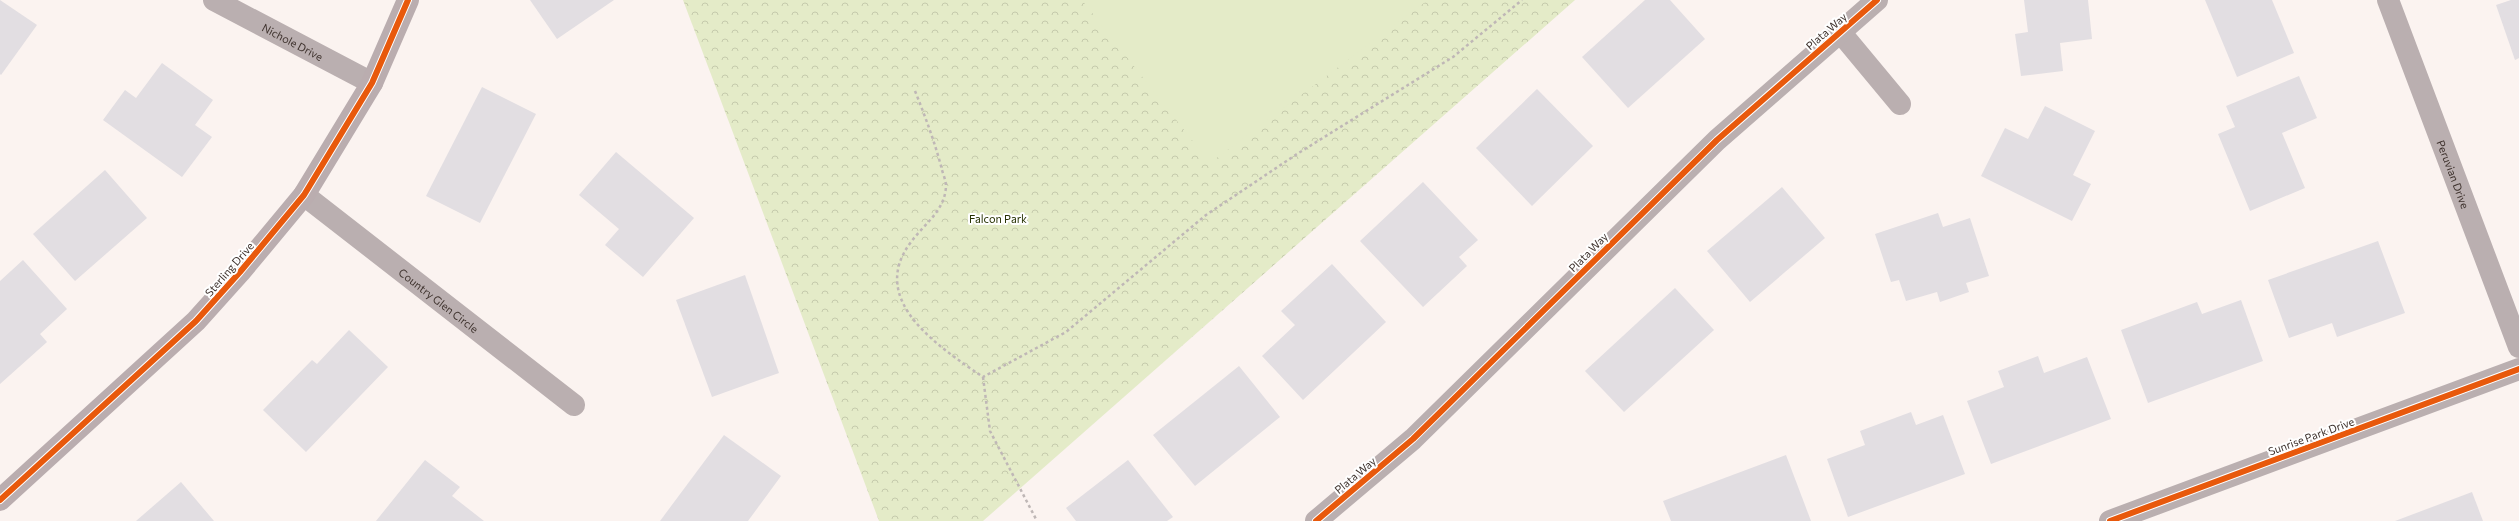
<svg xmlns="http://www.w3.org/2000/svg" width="2519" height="521" viewBox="0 0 2519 521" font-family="Commissioner,sans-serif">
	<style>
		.park { fill: url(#park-crowns) }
		.pitch { fill: #e4ebc8 }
		.building { fill: #e2dee2 }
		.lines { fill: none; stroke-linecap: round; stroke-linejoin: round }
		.path { stroke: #bfb7b6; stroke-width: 2.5; stroke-dasharray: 3 3; stroke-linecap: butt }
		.street { stroke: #baafb0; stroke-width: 22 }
		.secondary { stroke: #baadaf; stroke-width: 22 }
		.cycleway-casing { stroke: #fff; stroke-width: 8 }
		.cycleway { stroke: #e8590c; stroke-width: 6 }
		.labels { text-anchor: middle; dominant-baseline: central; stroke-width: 4; stroke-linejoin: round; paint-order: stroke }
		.street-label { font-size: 11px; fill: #3f332e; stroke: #fff }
		.park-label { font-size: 11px; fill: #263100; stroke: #fff }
	</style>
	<defs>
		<pattern id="park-crowns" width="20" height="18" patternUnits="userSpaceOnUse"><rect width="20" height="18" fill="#e4ebc8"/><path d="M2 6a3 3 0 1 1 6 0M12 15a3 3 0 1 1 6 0" fill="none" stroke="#c5caac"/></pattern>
	</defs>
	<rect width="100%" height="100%" fill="#fbf3f0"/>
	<path class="park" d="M 683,0 L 1575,0 L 983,521 L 879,521 Z"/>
	<path class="pitch" d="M 1082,0 L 1428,0 L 1210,163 Z"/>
	<g class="building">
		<path d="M 0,0 L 37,25 L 1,75 L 0,74 Z"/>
		<path d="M 530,0 L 614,0 L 557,39 Z"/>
		<path d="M 1645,0 L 1670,0 L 1705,39 L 1628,108 L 1582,57 Z"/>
		<path d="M 2024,0 L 2088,0 L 2092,39 L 2060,43 L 2063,71 L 2021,76 L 2015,34 L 2028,32 Z"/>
		<path d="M 2205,0 L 2272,0 L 2294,53 L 2237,77 Z"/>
		<path d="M 2511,0 L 2519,0 L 2519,58 L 2515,60 L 2496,5 Z"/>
		<path d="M 162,63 L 213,100 L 195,125 L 212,137 L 182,177 L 103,120 L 125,90 L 136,98 Z"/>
		<path d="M 2299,76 L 2317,118 L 2282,133 L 2305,188 L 2250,211 L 2218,134 L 2235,127 L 2226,106 Z"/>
		<path d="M 482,87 L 536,114 L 480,223 L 426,196 Z"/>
		<path d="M 1537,89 L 1593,146 L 1532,206 L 1476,148 Z"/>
		<path d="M 2045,106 L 2095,131 L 2073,175 L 2091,184 L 2072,221 L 1981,176 L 2005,128 L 2028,139 Z"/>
		<path d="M 616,152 L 694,218 L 643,277 L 605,245 L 619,229 L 579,195 Z"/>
		<path d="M 105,170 L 147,218 L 75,281 L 33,234 Z"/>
		<path d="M 1423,182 L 1478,240 L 1459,257 L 1467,266 L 1423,307 L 1360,241 Z"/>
		<path d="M 1782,187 L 1825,238 L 1750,302 L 1707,251 Z"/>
		<path d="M 1938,213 L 1943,227 L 1970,218 L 1989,276 L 1966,283 L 1969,292 L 1940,302 L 1937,292 L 1906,301 L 1899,280 L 1891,282 L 1875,234 Z"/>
		<path d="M 2378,241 L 2405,313 L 2337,337 L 2332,323 L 2289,338 L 2268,280 Z"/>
		<path d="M 23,260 L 67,309 L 40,334 L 47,342 L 0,384 L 0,281 Z"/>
		<path d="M 1332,264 L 1386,322 L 1303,400 L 1262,356 L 1295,325 L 1281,311 Z"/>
		<path d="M 745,275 L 779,373 L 712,397 L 676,300 Z"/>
		<path d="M 1675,288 L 1714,330 L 1624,412 L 1585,371 Z"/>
		<path d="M 2241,300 L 2263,361 L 2148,403 L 2121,330 L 2197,302 L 2202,314 Z"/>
		<path d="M 349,330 L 388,367 L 306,452 L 263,410 L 312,360 L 317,364 Z"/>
		<path d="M 2038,356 L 2044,373 L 2087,357 L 2111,419 L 1991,464 L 1967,401 L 2004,387 L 1998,371 Z"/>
		<path d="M 1239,366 L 1280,417 L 1195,486 L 1153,435 Z"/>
		<path d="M 1911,412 L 1916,425 L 1943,415 L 1965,474 L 1848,517 L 1827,459 L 1865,445 L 1860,431 Z"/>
		<path d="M 724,435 L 781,476 L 748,521 L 660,521 Z"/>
		<path d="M 1786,455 L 1811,521 L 1671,521 L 1663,501 Z"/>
		<path d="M 425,460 L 460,487 L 452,496 L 484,521 L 376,521 Z"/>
		<path d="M 1128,460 L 1173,517 L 1167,521 L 1076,521 L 1066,508 Z"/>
		<path d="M 181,482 L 214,521 L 136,521 Z"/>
		<path d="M 2472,492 L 2483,521 L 2395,521 Z"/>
	</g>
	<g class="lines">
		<g class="path">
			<path d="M 915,91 C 925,116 934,140 941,166 C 942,172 946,180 946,186 C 945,211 924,224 911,242 C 866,301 941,348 983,377 L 1066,332 L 1206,215 L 1297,154 L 1453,57 L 1522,0"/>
			<path d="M 983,377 L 990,431 L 1037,521"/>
		</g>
		<g class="street">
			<path id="s1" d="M 214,0 L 372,83"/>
			<path id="s2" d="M 2388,0 L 2519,347"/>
			<path d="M 1841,33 L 1900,104"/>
			<path id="s3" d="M 304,195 L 574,405"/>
			<path d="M 1316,521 L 1413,439 L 1717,140 L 1877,0"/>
			<path d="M 2110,521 L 2519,369"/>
		</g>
		<path class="secondary" d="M 0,500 L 196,321 L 240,272 L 304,195 L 372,83 L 408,0"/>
		<g class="cycleway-casing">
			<g id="cycleway">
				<path d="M 0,500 L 196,321 L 240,272 L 304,195 L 372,83 L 408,0"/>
				<path d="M 1316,521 L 1413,439 L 1717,140 L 1877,0"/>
				<path d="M 2110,521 L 2519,369"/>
			</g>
		</g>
		<use href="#cycleway" class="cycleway"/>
	</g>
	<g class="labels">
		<g class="street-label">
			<text transform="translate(1826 31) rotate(-41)">Plata Way</text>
			<text stroke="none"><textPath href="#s1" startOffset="89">Nichole Drive</textPath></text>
			<text stroke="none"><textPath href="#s2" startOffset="186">Peruvian Drive</textPath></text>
			<text transform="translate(1588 252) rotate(-45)">Plata Way</text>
			<text transform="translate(229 269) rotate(-49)">Sterling Drive</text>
			<text stroke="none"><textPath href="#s3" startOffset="171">Country Glen Circle</textPath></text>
			<text transform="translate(2311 436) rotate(-20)">Sunrise Park Drive</text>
			<text transform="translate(1355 475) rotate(-40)">Plata Way</text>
		</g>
		<g class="park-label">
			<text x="998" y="218">Falcon Park</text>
		</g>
	</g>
</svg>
